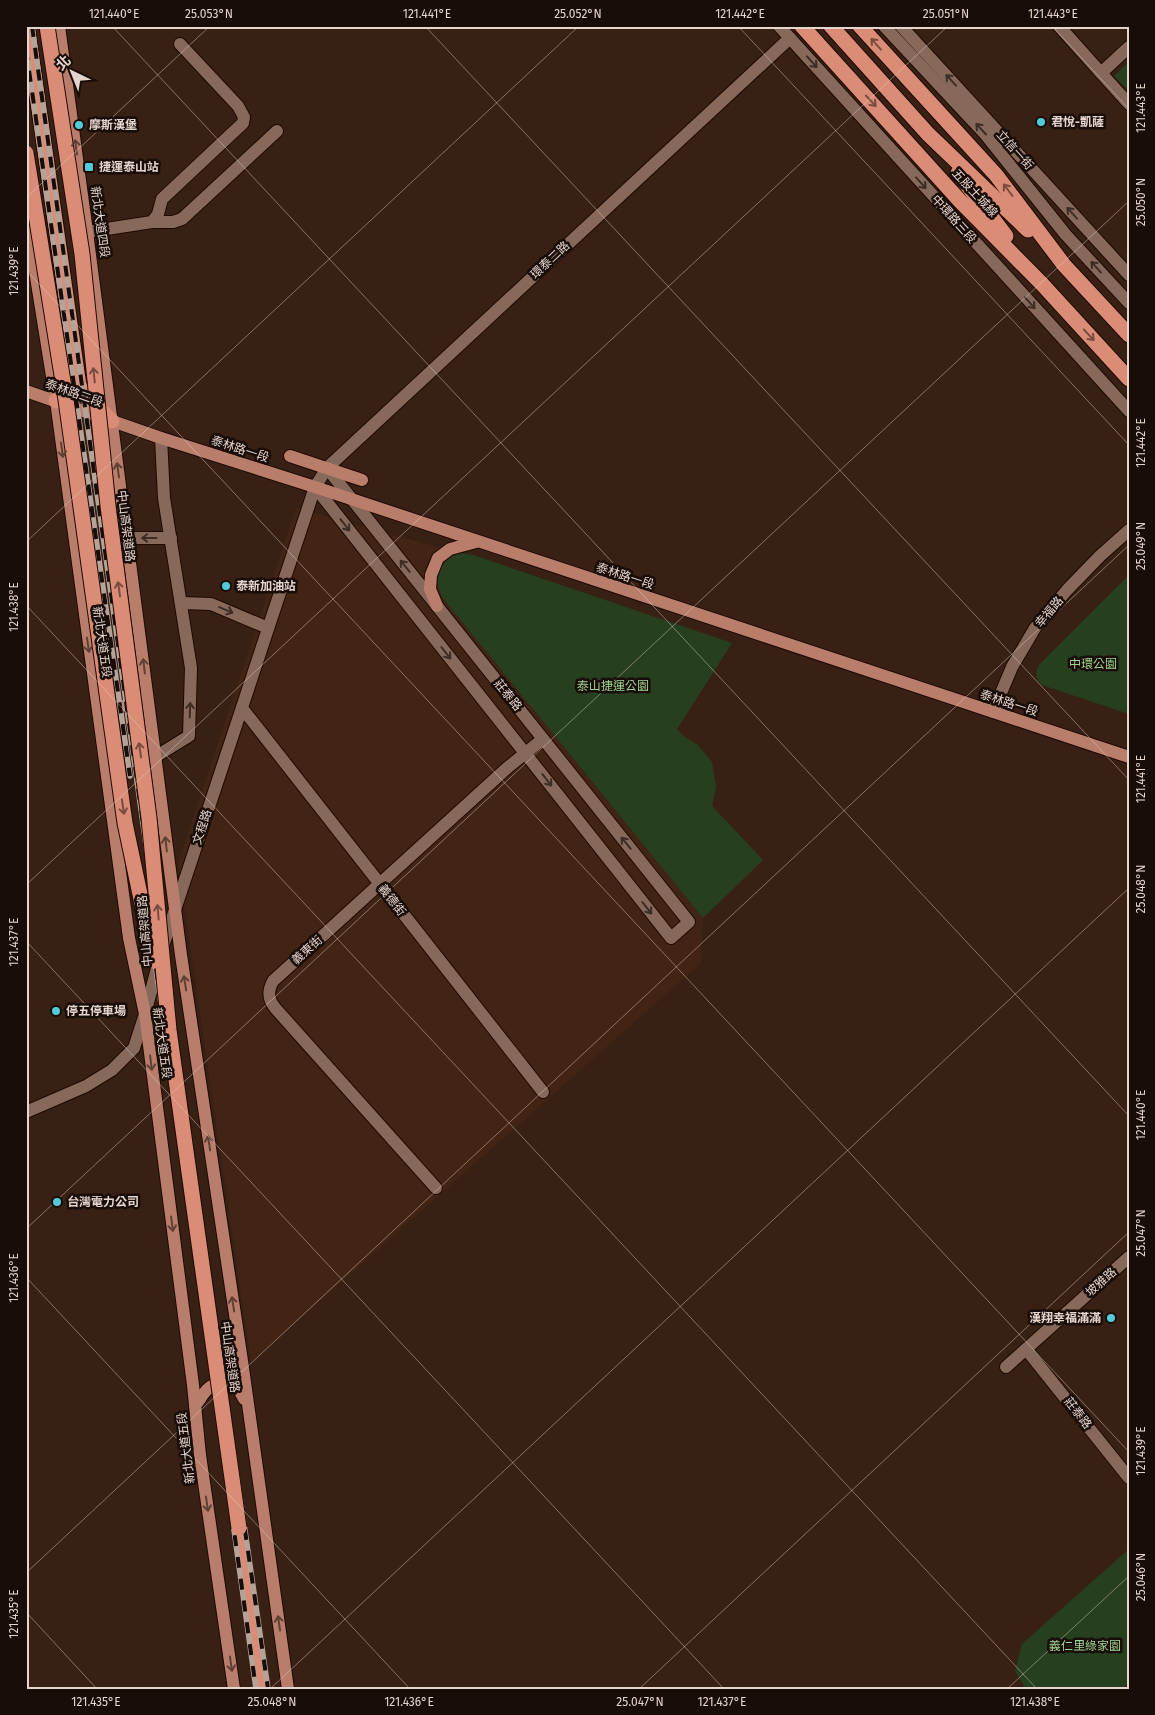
<svg xmlns="http://www.w3.org/2000/svg" width="1155" height="1715" viewBox="0 0 1155 1715" font-family="'Fira Sans','Noto Sans TC',sans-serif">
	<style>
		.built { fill: #422414 }
		.green { fill: #26401f }
		.lines { fill: none; stroke-linecap: round; stroke-linejoin: round }
		.minor-casing { stroke: #1f0901; stroke-width: 14 }
		.major-casing { stroke: #1f0901; stroke-width: 14 }
		.highway-casing { stroke: #1f0901; stroke-width: 17 }
		.minor { stroke: #86695b; stroke-width: 12 }
		.major { stroke: #b97e6b; stroke-width: 12 }
		.highway { stroke: #db8c76; stroke-width: 15 }
		.rail-casing { stroke: #b5a399; stroke-width: 5.5 }
		.rail { stroke: #180d08; stroke-width: 4; stroke-dasharray: 11; stroke-linecap: butt }
		.highway-bridge-casing { stroke: #1f0901; stroke-width: 17; stroke-linecap: butt }
		.highway-bridge { stroke: #db8c76; stroke-width: 15 }
		.oneway { stroke: #7a4c3f }
		.oneway2 { stroke: #3e2d25 }
		.oneway3 { stroke: #604035 }
		.ticks { fill: none; stroke: #e5d5cd; stroke-width: 1; stroke-opacity: 0.45 }
		.poi-dot { fill: #52cbd8; stroke: #180d08; stroke-width: 2 }
		.labels { text-anchor: middle; dominant-baseline: central; stroke-width: 5; stroke-linejoin: round; paint-order: stroke }
		.poi-label { font-size: 12px; font-weight: bold; fill: #e5d5cd; stroke: #180d08; text-anchor: start }
		.street-label { font-size: 12px; fill: #e5d5cd; stroke: #180d08 }
		.park-label { font-size: 12px; fill: #9ed38f; stroke: #180d08 }
		.neatline { fill: none; stroke: #e5d5cd; stroke-width: 2 }
		.ticks-label { font-size: 12px; text-anchor: middle; fill: #e5d5cd }
	</style>
	<rect width="100%" height="100%" fill="#382114"/>
	<path class="built" d="M 296,508 L 459,553 L 446,560 L 442,597 L 703,918 L 701,963 L 251,1362 L 178,863 Z"/>
	<g class="green">
		<path d="M 1129,62 L 1129,91 L 1114,76 Z"/>
		<path d="M 459,553 L 473,555 L 732,643 L 677,729 L 682,735 L 698,745 L 712,762 L 716,787 L 712,806 L 763,860 L 703,918 L 442,597 C 433,575 438,563 459,553 Z"/>
		<path d="M 1129,575 L 1129,714 L 1042,685 C 1035,678 1035,674 1039,665 Z"/>
		<path d="M 1129,1549 L 1129,1682 L 1122,1689 L 1026,1689 L 1015,1671 L 1022,1644 Z"/>
	</g>
	<g class="lines">
		<g class="minor-casing">
			<g id="minor">
				<path d="M 779,26 L 1129,411"/>
				<path d="M 884,26 L 985,134 L 1066,235 L 1129,303"/>
				<path d="M 901,26 L 1129,275"/>
				<path d="M 1059,26 L 1101,73 L 1129,47"/>
				<path d="M 1101,73 L 1129,104"/>
				<path d="M 152,222 L 173,222 L 182,219 L 277,131"/>
				<path d="M 87,232 L 152,222 L 158,214 L 162,199 L 243,123 L 244,117 L 238,106 L 180,44"/>
				<path d="M 315,487 L 671,938 L 689,922 L 327,468"/>
				<path d="M 127,538 L 171,538"/>
				<path d="M 182,603 L 211,604 L 268,628"/>
				<path d="M 242,708 L 543,1092"/>
				<path d="M 993,712 L 1012,667 L 1035,628 L 1067,590 L 1100,556 L 1129,530"/>
				<path d="M 155,757 L 189,736 L 191,668 L 164,498 L 161,438"/>
				<path d="M 26,1112 L 86,1086 L 112,1070 L 134,1048 L 145,1014 L 162,949 L 315,487 L 327,468 L 790,38"/>
				<path d="M 436,1188 L 276,1009 C 268,1000 267,992 273,981 L 507,768 L 543,739"/>
				<path d="M 1026,1349 L 1129,1478"/>
				<path d="M 1006,1367 L 1129,1257"/>
			</g>
		</g>
		<g class="major-casing">
			<g id="major">
				<path d="M 59,26 L 87,232 L 181,955 L 242,1361 L 288,1689"/>
				<path d="M 26,215 L 56,401 L 129,938 L 145,1014 L 193,1385 L 200,1455 L 234,1689"/>
				<path d="M 26,391 L 161,438 L 315,487 L 1129,757"/>
				<path d="M 290,456 L 362,480"/>
				<path d="M 437,606 L 430,589 L 431,575 L 438,558 L 450,549 L 476,542"/>
				<path d="M 102,700 C 107,706 121,708 129,704 C 132,702 135,698 138,695"/>
				<path d="M 195,1405 C 200,1401 201,1396 205,1392 C 210,1385 218,1383 226,1381 L 237,1386 L 244,1399"/>
			</g>
		</g>
		<g class="highway-casing">
			<g id="highway">
				<path d="M 27,26 L 79,386 L 95,405 L 112,421"/>
				<path d="M 802,26 L 960,201 L 1042,284 L 1129,379"/>
				<path d="M 831,26 L 928,134 L 1028,230"/>
				<path d="M 860,26 L 996,175 L 1064,265 L 1129,335"/>
				<path d="M 958,173 L 1006,236"/>
				<path d="M 56,401 L 75,388"/>
				<path d="M 239,1528 L 262,1689"/>
			</g>
		</g>
		<use href="#minor" class="minor"/>
		<use href="#major" class="major"/>
		<use href="#highway" class="highway"/>
		<g class="rail-casing">
			<g id="rail">
				<path d="M 32,26 L 154,903 L 268,1689"/>
				<path d="M 26,49 L 130,776"/>
				<path d="M 150,925 L 256,1689"/>
			</g>
		</g>
		<use href="#rail" class="rail"/>
		<g class="highway-bridge-casing">
			<g id="highway-bridge">
				<path d="M 47,26 L 82,254 L 108,506 L 149,818 L 169,1030 L 239,1528"/>
				<path d="M 26,153 L 66,400 L 125,823 L 154,961"/>
			</g>
		</g>
		<use href="#highway-bridge" class="highway-bridge"/>
	</g>
	<defs><path id="oneway-shaft" d="M-6 0H5M1.5-3L5.5 0L1.5 3" fill="none" stroke-width="1.6" stroke-linecap="round" stroke-linejoin="round" transform="scale(1.25)"/></defs>
	<g class="oneway">
		<use href="#oneway-shaft" transform="translate(876 44) rotate(-132)"/>
		<use href="#oneway-shaft" transform="translate(871 101) rotate(47)"/>
		<use href="#oneway-shaft" transform="translate(1008 190) rotate(-127)"/>
		<use href="#oneway-shaft" transform="translate(1089 335) rotate(47)"/>
		<use href="#oneway-shaft" transform="translate(94 375) rotate(-96)"/>
		<use href="#oneway-shaft" transform="translate(119 589) rotate(-98)"/>
		<use href="#oneway-shaft" transform="translate(140 750) rotate(-98)"/>
		<use href="#oneway-shaft" transform="translate(123 807) rotate(82)"/>
		<use href="#oneway-shaft" transform="translate(158 912) rotate(-95)"/>
	</g>
	<g class="oneway2">
		<use href="#oneway-shaft" transform="translate(812 62) rotate(48)"/>
		<use href="#oneway-shaft" transform="translate(951 80) rotate(-132)"/>
		<use href="#oneway-shaft" transform="translate(981 129) rotate(-133)"/>
		<use href="#oneway-shaft" transform="translate(921 183) rotate(48)"/>
		<use href="#oneway-shaft" transform="translate(1072 213) rotate(-132)"/>
		<use href="#oneway-shaft" transform="translate(1096 267) rotate(-132)"/>
		<use href="#oneway-shaft" transform="translate(1030 303) rotate(48)"/>
		<use href="#oneway-shaft" transform="translate(345 525) rotate(52)"/>
		<use href="#oneway-shaft" transform="translate(149 538) rotate(-180)"/>
		<use href="#oneway-shaft" transform="translate(405 566) rotate(-129)"/>
		<use href="#oneway-shaft" transform="translate(226 610) rotate(23)"/>
		<use href="#oneway-shaft" transform="translate(446 653) rotate(52)"/>
		<use href="#oneway-shaft" transform="translate(190 710) rotate(-88)"/>
		<use href="#oneway-shaft" transform="translate(547 780) rotate(52)"/>
		<use href="#oneway-shaft" transform="translate(626 843) rotate(-129)"/>
		<use href="#oneway-shaft" transform="translate(647 908) rotate(52)"/>
	</g>
	<g class="oneway3">
		<use href="#oneway-shaft" transform="translate(76 147) rotate(-98)"/>
		<use href="#oneway-shaft" transform="translate(62 450) rotate(82)"/>
		<use href="#oneway-shaft" transform="translate(118 470) rotate(-98)"/>
		<use href="#oneway-shaft" transform="translate(88 645) rotate(82)"/>
		<use href="#oneway-shaft" transform="translate(144 666) rotate(-97)"/>
		<use href="#oneway-shaft" transform="translate(166 844) rotate(-97)"/>
		<use href="#oneway-shaft" transform="translate(185 983) rotate(-99)"/>
		<use href="#oneway-shaft" transform="translate(151 1063) rotate(83)"/>
		<use href="#oneway-shaft" transform="translate(209 1143) rotate(-99)"/>
		<use href="#oneway-shaft" transform="translate(172 1224) rotate(83)"/>
		<use href="#oneway-shaft" transform="translate(233 1304) rotate(-99)"/>
		<use href="#oneway-shaft" transform="translate(207 1504) rotate(82)"/>
		<use href="#oneway-shaft" transform="translate(279 1623) rotate(-98)"/>
		<use href="#oneway-shaft" transform="translate(231 1664) rotate(82)"/>
	</g>
	<path class="ticks" d="M 112,26 L 1129,1116M 425,26 L 1129,780M 738,26 L 1129,445M 1052,26 L 1129,109M 26,198 L 210,26M 26,270 L 1129,1452M 26,542 L 579,26M 26,605 L 1037,1689M 26,885 L 948,26M 26,941 L 724,1689M 26,1229 L 1129,201M 26,1277 L 410,1689M 26,1573 L 1129,545M 26,1612 L 97,1689M 270,1689 L 1129,888M 639,1689 L 1129,1232M 1007,1689 L 1129,1576"/>
	<g class="poi-dot">
		<circle cx="1041" cy="122" r="5"/>
		<circle cx="79" cy="125" r="5"/>
		<rect x="84" y="162" width="10" height="10" rx="2.5"/>
		<circle cx="226" cy="586" r="5"/>
		<circle cx="56" cy="1011" r="5"/>
		<circle cx="57" cy="1202" r="5"/>
		<circle cx="1111" cy="1318" r="5"/>
	</g>
	<g class="labels">
		<g class="poi-label">
			<text x="1051" y="122">君悅-凱薩</text>
			<text x="89" y="125">摩斯漢堡</text>
			<text x="99" y="167">捷運泰山站</text>
			<text x="236" y="586">泰新加油站</text>
			<text x="66" y="1011">停五停車場</text>
			<text x="67" y="1202">台灣電力公司</text>
			<text x="1101" y="1318" text-anchor="end">漢翔幸福滿滿</text>
		</g>
		<g class="street-label">
			<text transform="translate(1015 150) rotate(48)">立信一街</text>
			<text transform="translate(975 193) rotate(47)">五股土城線</text>
			<text transform="translate(954 219) rotate(48)">中環路三段</text>
			<text transform="translate(100 222) rotate(82)">新北大道四段</text>
			<text transform="translate(550 260) rotate(-43)">環泰二路</text>
			<text transform="translate(74 393) rotate(19)">泰林路二段</text>
			<text transform="translate(240 449) rotate(18)">泰林路一段</text>
			<text transform="translate(126 526) rotate(83)">中山高架道路</text>
			<text transform="translate(625 576) rotate(18)">泰林路一段</text>
			<text transform="translate(1049 612) rotate(-50)">幸福路</text>
			<text transform="translate(102 642) rotate(82)">新北大道五段</text>
			<text transform="translate(508 695) rotate(51)">莊泰路</text>
			<text transform="translate(1009 703) rotate(18)">泰林路一段</text>
			<text transform="translate(202 827) rotate(-72)">文程路</text>
			<text transform="translate(392 900) rotate(52)">義德街</text>
			<text transform="translate(145 931) rotate(-95)">中山高架道路</text>
			<text transform="translate(307 950) rotate(-42)">義東街</text>
			<text transform="translate(162 1043) rotate(82)">新北大道五段</text>
			<text transform="translate(1101 1282) rotate(-42)">坡雅路</text>
			<text transform="translate(230 1357) rotate(82)">中山高架道路</text>
			<text transform="translate(1078 1413) rotate(52)">莊泰路</text>
			<text transform="translate(186 1448) rotate(-97)">新北大道五段</text>
		</g>
		<g class="park-label">
			<text x="1093" y="664">中環公園</text>
			<text x="613" y="686">泰山捷運公園</text>
			<text x="1085" y="1646">義仁里綠家園</text>
		</g>
	</g>
	<rect width="1155" height="1715" fill="none" stroke="#180d08" stroke-width="55"/>
	<g transform="translate(72 72) rotate(317)" stroke="#180d08" stroke-width="4" paint-order="stroke">
	<path d="M0-4L9 19L0 12L-9 19Z" fill="#e5d5cd"/>
	<text y="-8" font-size="14" font-weight="bold" text-anchor="middle" fill="#e5d5cd">北</text>
	</g>
	<rect x="28" y="28" width="1100" height="1660" class="neatline"/>
	<g class="ticks-label">
		<text x="114" y="18">121.440°E</text>
		<text x="209" y="18">25.053°N</text>
		<text x="427" y="18">121.441°E</text>
		<text x="578" y="18">25.052°N</text>
		<text x="740" y="18">121.442°E</text>
		<text x="946" y="18">25.051°N</text>
		<text x="1053" y="18">121.443°E</text>
		<text transform="translate(1141 108) rotate(-90)" y="4">121.443°E</text>
		<text transform="translate(1141 202) rotate(-90)" y="4">25.050°N</text>
		<text transform="translate(14 271) rotate(-90)" y="4">121.439°E</text>
		<text transform="translate(1141 443) rotate(-90)" y="4">121.442°E</text>
		<text transform="translate(1141 546) rotate(-90)" y="4">25.049°N</text>
		<text transform="translate(14 607) rotate(-90)" y="4">121.438°E</text>
		<text transform="translate(1141 779) rotate(-90)" y="4">121.441°E</text>
		<text transform="translate(1141 889) rotate(-90)" y="4">25.048°N</text>
		<text transform="translate(14 942) rotate(-90)" y="4">121.437°E</text>
		<text transform="translate(1141 1115) rotate(-90)" y="4">121.440°E</text>
		<text transform="translate(1141 1233) rotate(-90)" y="4">25.047°N</text>
		<text transform="translate(14 1278) rotate(-90)" y="4">121.436°E</text>
		<text transform="translate(1141 1451) rotate(-90)" y="4">121.439°E</text>
		<text transform="translate(1141 1577) rotate(-90)" y="4">25.046°N</text>
		<text transform="translate(14 1614) rotate(-90)" y="4">121.435°E</text>
		<text x="96" y="1706">121.435°E</text>
		<text x="272" y="1706">25.048°N</text>
		<text x="409" y="1706">121.436°E</text>
		<text x="640" y="1706">25.047°N</text>
		<text x="722" y="1706">121.437°E</text>
		<text x="1035" y="1706">121.438°E</text>
	</g>
</svg>
